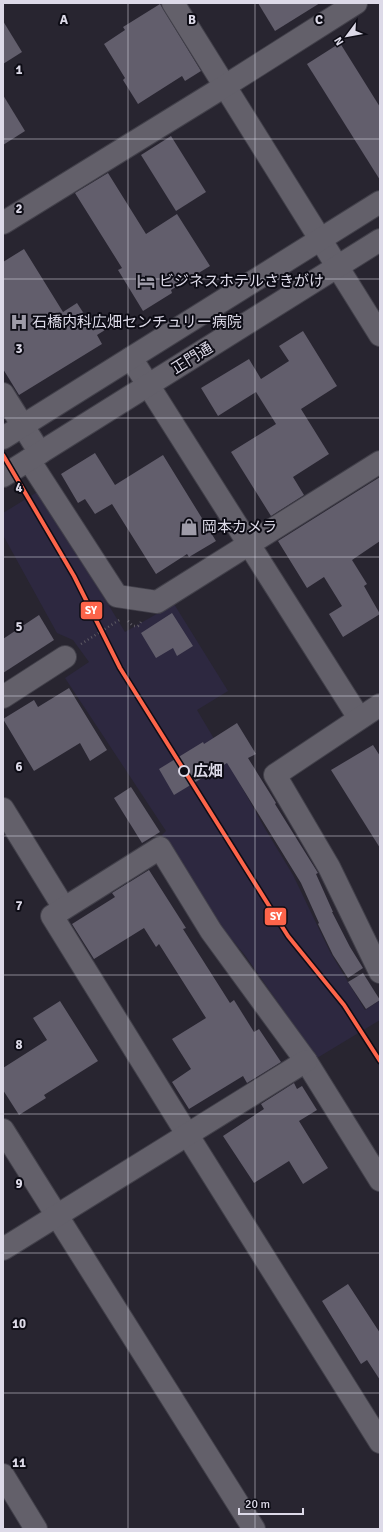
<svg xmlns="http://www.w3.org/2000/svg" width="383" height="1532" viewBox="0 0 383 1532" font-family="Signika,'Noto Sans JP',sans-serif">
	<style>
		.built { fill: #2d2840 }
		.building { fill: #625e6c }
		.lines { fill: none; stroke-linecap: round; stroke-linejoin: round }
		.minor-casing { stroke: #42404a; stroke-width: 24 }
		.path { stroke: #5e5b64; stroke-width: 2.5; stroke-dasharray: 1 3; stroke-linecap: butt }
		.minor { stroke: #63606a; stroke-width: 22 }
		.rail-1-casing { stroke: #0d0c15; stroke-width: 7 }
		.rail-1 { stroke: #fd644a; stroke-width: 4 }
		.grid { fill: none; stroke: #dddae8; stroke-width: 1; stroke-opacity: 0.55 }
		.stop-dot { fill: #0d0c15; stroke: #dddae8; stroke-width: 2 }
		.labels { text-anchor: middle; dominant-baseline: central; stroke-width: 4; stroke-linejoin: round; paint-order: stroke }
		.poi-label { font-size: 15px; fill: #dddae8; stroke: #0d0c15; text-anchor: start }
		.street-label { font-size: 15px; fill: #dddae8; stroke: #0d0c15 }
		.stop-label { font-size: 15px; font-weight: bold; fill: #dddae8; stroke: #0d0c15; text-anchor: start }
		.grid-label { font-size: 13px; text-anchor: middle; font-weight: bold; fill: #dddae8; stroke: #0d0c15; stroke-width: 4; stroke-linejoin: round; paint-order: stroke }
		.line-badge { stroke: #0d0c15; stroke-width: 1.5 }
		.badge-label { font-size: 11px; text-anchor: middle; font-weight: bold; fill: #fff }
	</style>
	<rect width="100%" height="100%" fill="#282530"/>
	<path class="built" d="M 39,491 L 125,632 L 174,604 L 228,691 L 197,710 L 229,764 L 264,827 L 293,875 L 330,952 L 365,1010 L 379,1001 L 380,1003 L 380,1020 L 317,1058 L 244,954 L 222,928 L 162,835 L 166,831 L 65,678 L 89,662 L 73,640 L 57,633 L 3,535 L 3,513 Z"/>
	<g class="building">
		<path d="M 258,3 L 320,3 L 275,31 Z"/>
		<path d="M 160,4 L 201,71 L 185,81 L 182,76 L 138,104 L 123,80 L 125,78 L 104,44 L 125,30 L 123,27 Z"/>
		<path d="M 3,21 L 22,52 L 3,64 Z"/>
		<path d="M 340,43 L 380,107 L 380,180 L 307,64 Z"/>
		<path d="M 3,95 L 25,131 L 3,145 Z"/>
		<path d="M 171,136 L 206,192 L 176,211 L 141,155 Z"/>
		<path d="M 108,173 L 146,234 L 177,214 L 210,266 L 171,290 L 172,293 L 143,311 L 118,270 L 122,268 L 75,193 Z"/>
		<path d="M 24,249 L 63,312 L 77,303 L 88,320 L 96,315 L 105,330 L 97,335 L 102,344 L 19,395 L 3,369 L 3,262 Z"/>
		<path d="M 303,331 L 337,386 L 301,409 L 329,454 L 293,477 L 304,495 L 271,516 L 231,452 L 276,424 L 256,392 L 218,416 L 201,388 L 249,359 L 261,379 L 289,361 L 279,346 Z"/>
		<path d="M 95,453 L 115,485 L 163,455 L 216,541 L 189,557 L 187,554 L 156,574 L 112,504 L 95,514 L 85,499 L 78,503 L 61,474 Z"/>
		<path d="M 380,477 L 380,541 L 352,560 L 367,584 L 364,586 L 380,614 L 343,637 L 329,614 L 342,606 L 324,577 L 307,588 L 278,541 Z"/>
		<path d="M 172,613 L 193,646 L 177,656 L 173,648 L 156,658 L 141,633 Z"/>
		<path d="M 39,615 L 54,640 L 3,673 L 3,639 Z"/>
		<path d="M 69,688 L 107,750 L 90,761 L 80,743 L 34,771 L 3,719 L 34,700 L 38,707 Z"/>
		<path d="M 237,723 L 256,754 L 248,758 L 276,803 L 275,804 L 318,873 L 316,874 L 333,912 L 332,912 L 350,947 L 363,968 L 348,978 L 333,955 L 318,924 L 319,923 L 301,883 L 227,763 L 174,795 L 159,769 L 203,742 L 204,744 Z"/>
		<path d="M 373,745 L 380,756 L 380,848 L 331,770 Z"/>
		<path d="M 131,787 L 160,832 L 142,843 L 114,798 Z"/>
		<path d="M 149,870 L 186,928 L 183,929 L 230,1003 L 234,1000 L 254,1032 L 259,1029 L 281,1062 L 247,1083 L 243,1076 L 189,1109 L 172,1082 L 191,1069 L 172,1039 L 206,1018 L 159,944 L 156,947 L 144,928 L 94,959 L 72,924 L 115,897 L 112,893 Z"/>
		<path d="M 363,973 L 380,1000 L 366,1009 L 348,982 Z"/>
		<path d="M 60,1001 L 98,1061 L 44,1095 L 46,1098 L 19,1115 L 3,1090 L 3,1068 L 47,1040 L 33,1018 Z"/>
		<path d="M 294,1083 L 297,1089 L 302,1086 L 317,1110 L 299,1121 L 328,1168 L 303,1184 L 289,1161 L 254,1183 L 223,1136 L 264,1109 L 261,1104 Z"/>
		<path d="M 348,1284 L 380,1333 L 380,1380 L 367,1360 L 361,1364 L 322,1301 Z"/>
	</g>
	<g class="lines">
		<g class="minor-casing">
			<g id="minor">
				<path d="M 173,3 L 380,335"/>
				<path d="M 3,223 L 225,86 L 356,3"/>
				<path d="M 131,358 L 359,718"/>
				<path d="M 3,394 L 40,453"/>
				<path d="M 3,438 L 380,202"/>
				<path d="M 29,460 L 117,596 L 157,602 L 380,462"/>
				<path d="M 3,476 L 380,240"/>
				<path d="M 3,697 L 65,657"/>
				<path d="M 380,705 L 275,775 L 329,867 L 380,972"/>
				<path d="M 3,809 L 64,908"/>
				<path d="M 3,1130 L 254,1529"/>
				<path d="M 380,1180 L 306,1061 L 211,931 L 160,848 L 52,916 L 187,1134 L 380,1442"/>
				<path d="M 3,1249 L 306,1061"/>
				<path d="M 3,1475 L 36,1529"/>
			</g>
		</g>
		<g class="path">
			<path d="M 128,621 L 133,626 L 138,626 L 141,622"/>
			<path d="M 81,644 L 121,619"/>
		</g>
		<use href="#minor" class="minor"/>
		<g class="rail-1-casing">
			<path id="rail-1" d="M 3,455 L 74,576 L 120,668 L 288,936 L 344,1005 L 380,1061"/>
		</g>
		<use href="#rail-1" class="rail-1"/>
	</g>
	<path class="grid" d="M 128,3 L 128,1529M 255,3 L 255,1529M 3,139 L 380,139M 3,279 L 380,279M 3,418 L 380,418M 3,557 L 380,557M 3,696 L 380,696M 3,836 L 380,836M 3,975 L 380,975M 3,1114 L 380,1114M 3,1253 L 380,1253M 3,1393 L 380,1393"/>
	<defs>
		<g id="hotel-bare" transform="scale(1.38)"><path d="M-6-4.5h1.5V1H6V5H4.5V3h-9V5H-6ZM-4 0a1.8 1.8 0 1 1 3.6 0ZM.5 0V-2.5h3Q6-2.5 6 0Z" fill="#9e9ba8" stroke="#0d0c15" stroke-width="2.5" paint-order="stroke"/></g>
		<g id="hospital-bare" transform="scale(1.38)"><path d="M-5-5h3v3.5h4V-5h3V5h-3V1.5h-4V5h-3Z" fill="#9e9ba8" stroke="#0d0c15" stroke-width="2.5" paint-order="stroke"/></g>
		<g id="shop-bare" transform="scale(1.38)"><path d="M-5-2.5h2.3a2.7 3.5 0 0 1 5.4 0H5L5.5 6h-11ZM-1.5-2.5h3a1.5 2.3 0 0 0-3 0Z" fill="#9e9ba8" stroke="#0d0c15" stroke-width="2.5" paint-order="stroke"/></g>
	</defs>
	<g fill-rule="evenodd">
		<use href="#hotel-bare" x="146" y="281"/>
		<use href="#hospital-bare" x="19" y="322"/>
		<use href="#shop-bare" x="189" y="527"/>
	</g>
	<circle class="stop-dot" cx="184" cy="771" r="5"/>
	<g class="labels">
		<g class="poi-label">
			<text x="159" y="281">ビジネスホテルさきがけ</text>
			<text x="32" y="322">石橋内科広畑センチュリー病院</text>
			<text x="202" y="527">岡本カメラ</text>
		</g>
		<g class="street-label">
			<text transform="translate(192 358) rotate(-32)">正門通</text>
		</g>
		<g class="stop-label">
			<text x="193" y="771">広畑</text>
		</g>
	</g>
	<g class="grid-label">
		<text x="64" y="24">A</text>
		<text x="192" y="24">B</text>
		<text x="319" y="24">C</text>
		<text x="19" y="74">1</text>
		<text x="19" y="213">2</text>
		<text x="19" y="353">3</text>
		<text x="19" y="492">4</text>
		<text x="19" y="631">5</text>
		<text x="19" y="771">6</text>
		<text x="19" y="910">7</text>
		<text x="19" y="1049">8</text>
		<text x="19" y="1188">9</text>
		<text x="19" y="1328">10</text>
		<text x="19" y="1467">11</text>
	</g>
	<g class="line-badge">
		<rect x="80" y="601" width="23" height="19" rx="4" fill="#fd644a"/>
		<rect x="264" y="907" width="23" height="19" rx="4" fill="#fd644a"/>
	</g>
	<g class="badge-label">
		<text x="91" y="614">SY</text>
		<text x="276" y="920">SY</text>
	</g>
	<rect width="383" height="1532" fill="none" stroke="#dddae8" stroke-width="8"/>
	<g transform="translate(347 36) rotate(238)" stroke="#0d0c15" stroke-width="3" paint-order="stroke">
	<path d="M0-3L7 15L0 10L-7 15Z" fill="#dddae8"/>
	<text y="-6" font-size="11" font-weight="bold" text-anchor="middle" fill="#dddae8">N</text>
	</g>
	<path d="M239 1508v6h64v-6" fill="none" stroke="#dddae8" stroke-width="2"/>
	<text x="245" y="1508" font-size="12" fill="#dddae8" stroke="#0d0c15" stroke-width="3" paint-order="stroke">20 m</text>
</svg>
